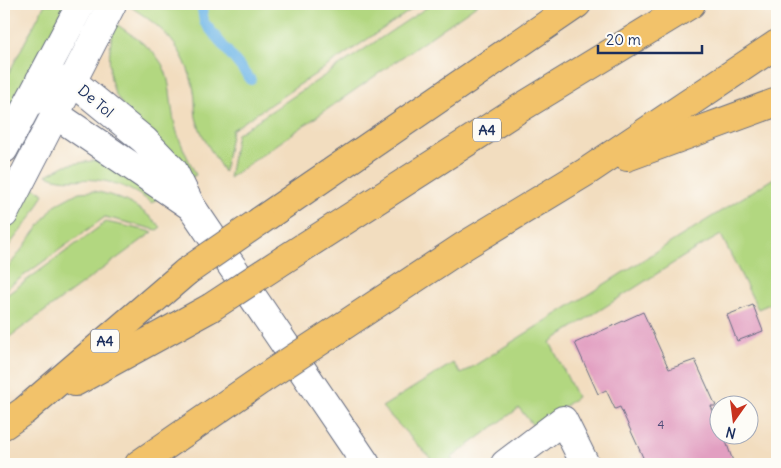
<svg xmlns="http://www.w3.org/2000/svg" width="781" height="468" viewBox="0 0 781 468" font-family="Delius,sans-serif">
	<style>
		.green { fill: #b2d780; stroke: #66836f }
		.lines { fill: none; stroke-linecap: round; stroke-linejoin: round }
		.stream { stroke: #71b7e8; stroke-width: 10 }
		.building { fill: #e29fc1 }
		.minor-casing { stroke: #666c80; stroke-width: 30 }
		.highway-casing { stroke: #666c80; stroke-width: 30 }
		.minor { stroke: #fff; stroke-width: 28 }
		.highway { stroke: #f2c26a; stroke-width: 28 }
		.highway-bridge-casing { stroke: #666c80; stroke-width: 30; stroke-linecap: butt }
		.highway-bridge { stroke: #f2c26a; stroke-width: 28 }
		.labels { text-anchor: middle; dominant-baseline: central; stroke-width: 4.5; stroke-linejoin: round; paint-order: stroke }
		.number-label { font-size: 12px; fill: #4d4b77 }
		.shield { fill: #fdfcf7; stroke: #5f6c8c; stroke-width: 1 }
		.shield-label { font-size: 14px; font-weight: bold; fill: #1b2f5e }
		.street-label { font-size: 15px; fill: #1b2f5e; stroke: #fdfcf7 }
	</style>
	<rect width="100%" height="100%" fill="#fdfcf7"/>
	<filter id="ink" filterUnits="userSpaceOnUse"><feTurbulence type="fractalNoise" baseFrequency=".02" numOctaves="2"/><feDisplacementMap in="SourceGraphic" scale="10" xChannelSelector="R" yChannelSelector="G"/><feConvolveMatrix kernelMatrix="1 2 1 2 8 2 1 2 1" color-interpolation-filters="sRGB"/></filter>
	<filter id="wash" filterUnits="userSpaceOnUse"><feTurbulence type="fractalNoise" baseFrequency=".0096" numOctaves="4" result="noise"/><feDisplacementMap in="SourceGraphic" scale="20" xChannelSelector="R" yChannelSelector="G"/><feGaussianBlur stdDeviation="1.12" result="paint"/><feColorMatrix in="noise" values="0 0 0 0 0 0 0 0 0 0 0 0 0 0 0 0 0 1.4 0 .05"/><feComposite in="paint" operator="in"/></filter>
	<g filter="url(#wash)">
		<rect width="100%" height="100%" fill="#f2ddbf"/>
		<g class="green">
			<path d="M 45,4 L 70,4 L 4,131 L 4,82 Z"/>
			<path d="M 126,4 L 420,4 L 232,130 L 224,172 C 214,155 203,140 197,121 C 194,112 196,101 194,91 C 185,46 163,27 126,4 Z"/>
			<path d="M 432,4 L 478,4 L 229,178 L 237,134 Z"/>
			<path d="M 115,23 C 131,35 152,47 162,64 C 172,82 170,106 175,125 C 179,142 188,158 196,175 L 190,178 C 174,161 118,108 113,88 C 107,67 109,44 115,23 Z"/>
			<path d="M 98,160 L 119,165 L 159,197 L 152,203 C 135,191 118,182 97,180 C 80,178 63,183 47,175 L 66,165 Z"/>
			<path d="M 777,176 L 777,301 L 758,309 L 721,235 L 694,250 L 550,342 L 577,397 L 535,428 L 519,408 L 451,458 L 455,464 L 436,464 L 382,407 L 453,363 L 461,374 Z"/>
			<path d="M 31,186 L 44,194 L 32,216 L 4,252 L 4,236 Z"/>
			<path d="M 94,191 C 122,197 141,207 161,227 L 157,230 L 105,217 L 4,290 L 4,273 L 55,205 L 79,192 Z"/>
			<path d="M 106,222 L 153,232 L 4,341 L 4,297 Z"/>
		</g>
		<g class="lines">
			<path class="stream" d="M 203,4 L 202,9 L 204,22 L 251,80"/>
		</g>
		<g id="blocks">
			<g class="building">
				<path d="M 753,305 L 763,331 L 737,341 L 727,315 Z"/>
				<path d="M 643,312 L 669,369 L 695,360 L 716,406 L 711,406 L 718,424 L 718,436 L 724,436 L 734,464 L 646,464 L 620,407 L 615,409 L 606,390 L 598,394 L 575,343 Z"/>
			</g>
		</g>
	</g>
	<g filter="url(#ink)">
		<use href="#blocks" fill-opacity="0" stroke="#666c80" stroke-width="1"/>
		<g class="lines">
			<g class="minor-casing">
				<g id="minor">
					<path d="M 40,80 L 72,81 L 144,140 L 173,170 L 191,206 L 366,464"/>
					<path d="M 48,98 L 55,114 L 189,205"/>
					<path d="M 4,149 L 81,4"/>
					<path d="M 4,214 L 112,4"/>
					<path d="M 505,464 L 563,420 L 585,464"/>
				</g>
			</g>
			<g class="highway-casing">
				<g id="highway">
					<path d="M 627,157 L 777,102"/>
					<path d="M 260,221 L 577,4"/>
					<path d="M 285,259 L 517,110 L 691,4"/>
					<path d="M 334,332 L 464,246 L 586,172 L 777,44"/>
					<path d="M 75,382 L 210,308"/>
					<path d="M 4,425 L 24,411 L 186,272"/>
					<path d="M 139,464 L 261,380"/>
				</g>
			</g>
			<use href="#minor" class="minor"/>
			<use href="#highway" class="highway"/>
			<g class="highway-bridge-casing">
				<g id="highway-bridge">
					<path d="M 186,272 L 260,221"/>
					<path d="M 210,308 L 285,259"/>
					<path d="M 261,380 L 334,332"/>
				</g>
			</g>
			<use href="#highway-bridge" class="highway-bridge"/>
		</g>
	</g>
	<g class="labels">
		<g class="number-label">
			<text x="661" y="424">4</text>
		</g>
		<g class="shield">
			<rect x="473" y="118.5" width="28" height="23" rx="4"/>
			<rect x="91" y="329.5" width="28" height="23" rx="4"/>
		</g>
		<g class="shield-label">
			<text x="487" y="130">A4</text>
			<text x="105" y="341">A4</text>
		</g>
		<g class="street-label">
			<text transform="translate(96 101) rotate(40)">De Tol</text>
		</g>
	</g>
	<rect width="781" height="468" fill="none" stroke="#fdfcf7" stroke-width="20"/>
	<g transform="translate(734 420) rotate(194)"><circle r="24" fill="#fdfcf7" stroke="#a3aaba"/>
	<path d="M0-4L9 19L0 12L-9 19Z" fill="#c8321e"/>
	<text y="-8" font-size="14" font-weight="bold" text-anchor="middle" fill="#1b2f5e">N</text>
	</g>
	<path d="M598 45v8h104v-8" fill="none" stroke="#1b2f5e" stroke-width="2.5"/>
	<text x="606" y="45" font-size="15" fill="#1b2f5e" stroke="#fdfcf7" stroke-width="4" paint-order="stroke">20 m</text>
</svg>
